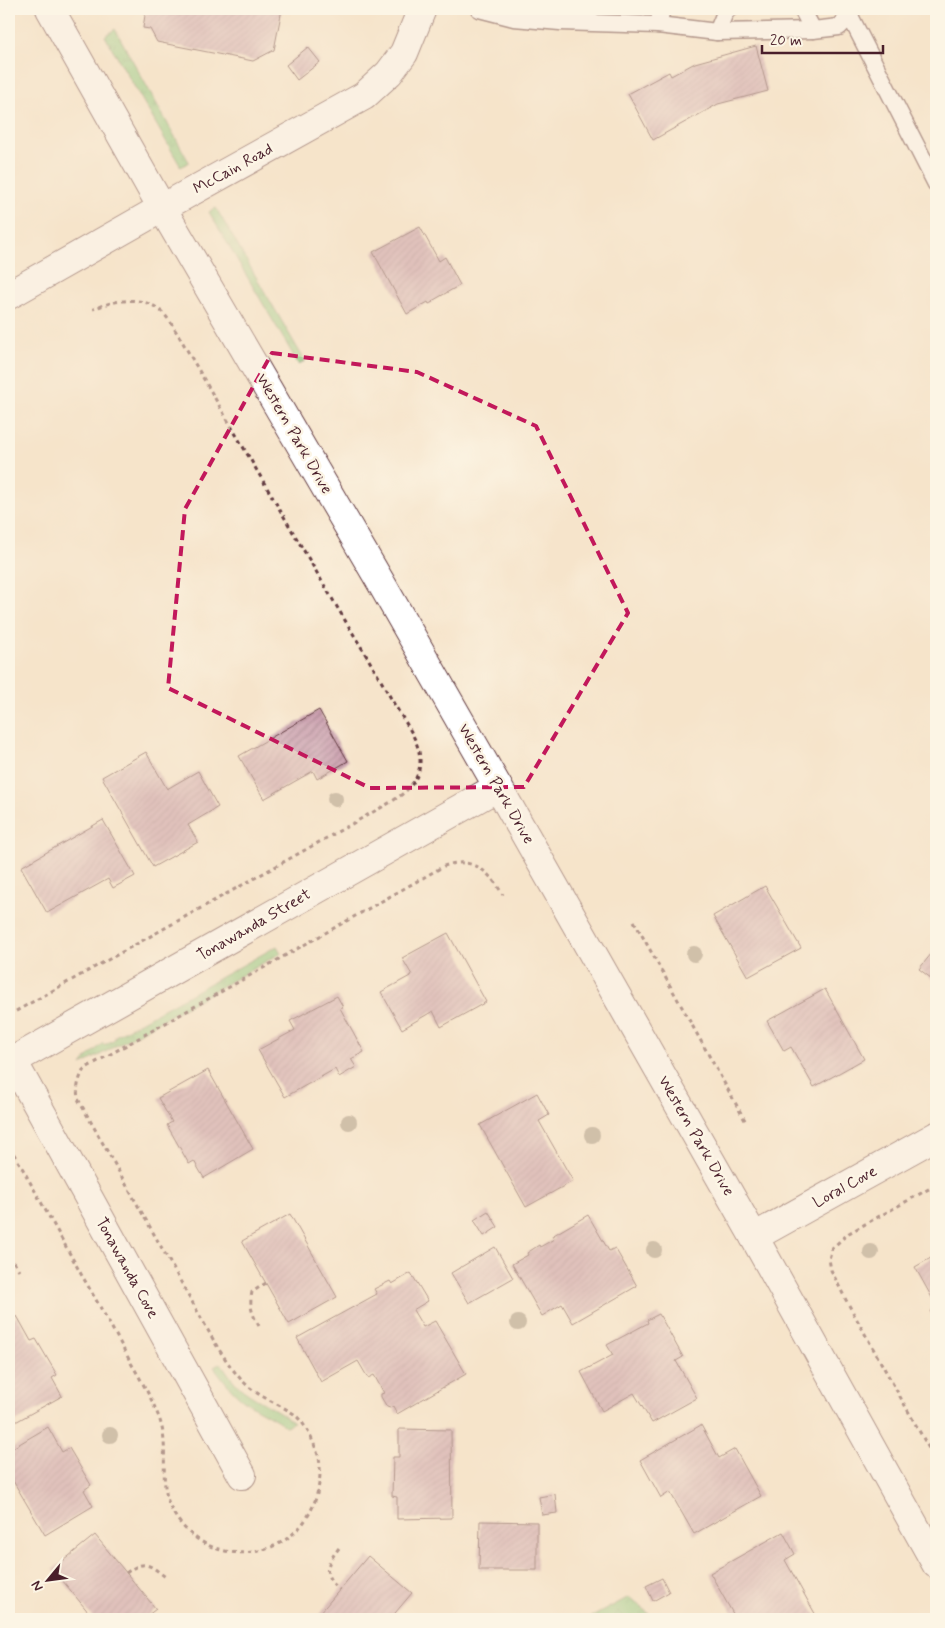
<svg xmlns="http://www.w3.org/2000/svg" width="945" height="1628" viewBox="0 0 945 1628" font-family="Mynerve,sans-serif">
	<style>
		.grass { fill: url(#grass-tufts); stroke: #6b7456 }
		.park { fill: url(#park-crowns); stroke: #6b7456 }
		.building { fill: url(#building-hatch) }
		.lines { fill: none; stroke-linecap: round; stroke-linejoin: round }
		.service-casing { stroke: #643d43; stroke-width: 19 }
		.minor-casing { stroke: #643d43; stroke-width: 30 }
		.tertiary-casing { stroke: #643d43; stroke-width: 30 }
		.path { stroke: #643d43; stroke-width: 3; stroke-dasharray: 4 4; stroke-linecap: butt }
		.service { stroke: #fff; stroke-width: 16 }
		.minor { stroke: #fff; stroke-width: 28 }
		.tertiary { stroke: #fff; stroke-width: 28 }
		.tree { fill: #a29481 }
		.marked { fill: none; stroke: #c2185b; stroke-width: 4; stroke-dasharray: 10 6; stroke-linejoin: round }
		.labels { text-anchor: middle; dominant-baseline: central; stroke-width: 5; stroke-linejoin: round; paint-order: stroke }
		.street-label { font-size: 16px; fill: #4a1f2b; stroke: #fcf5e5 }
	</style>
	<defs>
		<pattern id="grass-tufts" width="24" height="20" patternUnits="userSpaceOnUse" patternTransform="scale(1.25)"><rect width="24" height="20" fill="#8cca81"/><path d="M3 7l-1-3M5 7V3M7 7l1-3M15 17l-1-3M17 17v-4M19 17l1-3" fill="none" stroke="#7aad70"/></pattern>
		<pattern id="park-crowns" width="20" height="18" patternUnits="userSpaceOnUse" patternTransform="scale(1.25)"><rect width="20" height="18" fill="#8cca81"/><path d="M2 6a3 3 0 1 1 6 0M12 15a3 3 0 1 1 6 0" fill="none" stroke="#7aad70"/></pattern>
		<pattern id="building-hatch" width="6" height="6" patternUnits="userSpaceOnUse" patternTransform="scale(1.25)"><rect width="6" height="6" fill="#c698aa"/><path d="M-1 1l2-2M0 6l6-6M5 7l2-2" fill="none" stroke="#a37b8b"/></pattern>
	</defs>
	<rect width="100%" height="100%" fill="#fcf5e5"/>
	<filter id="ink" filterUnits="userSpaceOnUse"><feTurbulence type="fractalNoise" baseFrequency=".02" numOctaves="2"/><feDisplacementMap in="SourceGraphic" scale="10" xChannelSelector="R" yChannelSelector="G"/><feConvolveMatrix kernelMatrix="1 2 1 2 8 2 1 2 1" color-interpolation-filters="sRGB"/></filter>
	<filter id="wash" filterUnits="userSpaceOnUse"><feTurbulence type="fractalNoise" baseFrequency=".0096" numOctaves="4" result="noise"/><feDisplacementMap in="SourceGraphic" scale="20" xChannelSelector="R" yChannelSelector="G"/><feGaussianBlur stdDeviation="1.12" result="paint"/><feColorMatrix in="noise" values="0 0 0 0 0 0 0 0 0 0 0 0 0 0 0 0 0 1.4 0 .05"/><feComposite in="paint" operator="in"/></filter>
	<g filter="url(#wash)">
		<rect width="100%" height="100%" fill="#f6e4cb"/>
		<g class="grass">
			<path d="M 115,29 L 189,162 L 181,167 L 105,36 Z"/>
			<path d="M 216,208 L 305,361 L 299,365 L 209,212 Z"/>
			<path d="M 277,946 L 281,953 L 82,1065 L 87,1058 L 103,1043 L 104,1045 L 115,1039 L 115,1036 Z"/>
			<path d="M 221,1363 C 228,1373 234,1383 243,1390 C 259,1402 278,1409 293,1422 L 287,1427 C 274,1417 259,1411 246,1402 C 233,1393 223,1379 214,1367 Z"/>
		</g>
		<path class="park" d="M 629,1597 L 655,1619 L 588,1619 Z"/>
		<g id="blocks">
			<g class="building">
				<path d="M 146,9 L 282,9 L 274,50 L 253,61 L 157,42 L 150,29 L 143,28 Z"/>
				<path d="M 756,46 L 768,91 L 718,104 L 653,140 L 628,94 L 669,72 L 671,76 L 695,63 Z"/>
				<path d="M 308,47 L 320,62 L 297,80 L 286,65 Z"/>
				<path d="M 420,227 L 439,261 L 445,257 L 460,285 L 432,301 L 433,302 L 429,304 L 428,302 L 407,314 L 373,252 Z"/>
				<path d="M 319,710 L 348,761 L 317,779 L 313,771 L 264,799 L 239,756 Z"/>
				<path d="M 146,752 L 167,789 L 198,771 L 218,807 L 188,825 L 198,842 L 153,867 L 102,777 Z"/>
				<path d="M 103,820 L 135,876 L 113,888 L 108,879 L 47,913 L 21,867 Z"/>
				<path d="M 765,886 L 801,948 L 748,977 L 713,916 Z"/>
				<path d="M 448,933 L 486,1002 L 441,1027 L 433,1011 L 402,1029 L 381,992 L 412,975 L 402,958 Z"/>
				<path d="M 936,948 L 936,982 L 919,969 Z"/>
				<path d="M 825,989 L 864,1059 L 814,1087 L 791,1047 L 784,1051 L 767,1021 Z"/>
				<path d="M 337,996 L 343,1007 L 340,1008 L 364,1052 L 351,1059 L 356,1067 L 339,1077 L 335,1069 L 285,1097 L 258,1050 L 295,1030 L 290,1021 Z"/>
				<path d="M 208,1070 L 253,1149 L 204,1178 L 194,1161 L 189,1164 L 167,1125 L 172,1122 L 158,1098 Z"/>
				<path d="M 537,1093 L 549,1115 L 539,1121 L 573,1181 L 526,1207 L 480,1125 Z"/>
				<path d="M 488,1211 L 498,1227 L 484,1236 L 474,1220 Z"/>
				<path d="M 290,1214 L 337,1297 L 289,1324 L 242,1241 Z"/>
				<path d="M 588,1215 L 609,1251 L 615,1248 L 637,1286 L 573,1323 L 562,1304 L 542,1316 L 512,1264 L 528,1255 L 527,1253 L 539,1245 L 540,1247 L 554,1239 L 552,1236 Z"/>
				<path d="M 495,1247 L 513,1278 L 469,1303 L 451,1273 Z"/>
				<path d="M 936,1255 L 936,1305 L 915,1267 Z"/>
				<path d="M 411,1273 L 428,1301 L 413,1310 L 423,1327 L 435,1321 L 466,1374 L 397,1414 L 393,1406 L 390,1408 L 387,1407 L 381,1397 L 381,1394 L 384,1393 L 374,1375 L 368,1378 L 358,1361 L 321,1382 L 297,1338 L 377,1294 L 374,1289 L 390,1281 L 392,1284 Z"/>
				<path d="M 936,1308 L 936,1322 L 930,1311 Z"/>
				<path d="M 659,1314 L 683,1357 L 676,1361 L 697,1398 L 652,1423 L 634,1393 L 602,1411 L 581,1372 L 613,1355 L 607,1345 L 648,1323 L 647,1320 Z"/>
				<path d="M 17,1316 L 31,1341 L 36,1339 L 57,1375 L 52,1378 L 62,1396 L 12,1424 L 9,1419 L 9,1321 Z"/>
				<path d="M 701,1425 L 719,1458 L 735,1449 L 761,1496 L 694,1534 L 670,1492 L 661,1498 L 640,1460 Z"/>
				<path d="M 48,1427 L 62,1452 L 69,1448 L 91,1485 L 84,1490 L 93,1506 L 45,1535 L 9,1474 L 9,1450 Z"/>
				<path d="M 399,1429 L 451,1430 L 452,1518 L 397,1519 L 397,1497 L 392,1496 L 393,1457 L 399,1457 Z"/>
				<path d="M 555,1494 L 557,1513 L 542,1515 L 539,1497 Z"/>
				<path d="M 480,1521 L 537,1522 L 537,1570 L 479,1570 Z"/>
				<path d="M 783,1532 L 795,1554 L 785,1560 L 818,1619 L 736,1619 L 710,1573 Z"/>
				<path d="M 95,1535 L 156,1609 L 143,1619 L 94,1619 L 53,1569 Z"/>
				<path d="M 368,1556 L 412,1593 L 390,1619 L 315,1619 Z"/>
				<path d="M 662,1578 L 669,1592 L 653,1601 L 646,1586 Z"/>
			</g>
		</g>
	</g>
	<g filter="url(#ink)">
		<use href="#blocks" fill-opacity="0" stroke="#643d43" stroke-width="1"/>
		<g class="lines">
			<g class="service-casing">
				<g id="service">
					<path d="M 479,9 L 514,18 L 560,22 L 658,25 L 717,32 L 813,30 L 839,27 L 850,16 L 852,9"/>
					<path d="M 802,9 L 813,30"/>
					<path d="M 850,16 L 936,184"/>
					<path d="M 658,25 L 662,9"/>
					<path d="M 717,32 L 724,15 L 728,9"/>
				</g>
			</g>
			<g class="minor-casing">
				<g id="minor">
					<path d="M 162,208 L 364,96 L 389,73 L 404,53 L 422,9"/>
					<path d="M 13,1061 L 242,1475"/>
					<path d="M 9,1063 L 498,787"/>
					<path d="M 754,1237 L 936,1136"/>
				</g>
			</g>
			<g class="tertiary-casing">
				<g id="tertiary">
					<path d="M 50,9 L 162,208 L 380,581 L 498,787 L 754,1237 L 936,1564"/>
					<path d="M 9,295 L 162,208"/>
				</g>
			</g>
			<g class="path">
				<path d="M 634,921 L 746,1122"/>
				<path d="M 9,1015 L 366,816 C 388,803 418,792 420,763 C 421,741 403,720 393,702 C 377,673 360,645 343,617 C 288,524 233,430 179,336 C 174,329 170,320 163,313 C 144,294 115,300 93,309"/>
				<path d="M 9,1147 C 19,1161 27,1177 35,1191 C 50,1219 66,1246 81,1274 C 98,1303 115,1333 131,1363 C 141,1380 151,1397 158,1415 C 174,1454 151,1488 181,1524 C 224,1575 306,1555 318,1489 C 320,1480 321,1468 319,1458 C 314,1443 307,1425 294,1414 C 281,1405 266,1400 253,1390 C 238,1379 228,1363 218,1348 L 78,1099 C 76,1087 79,1079 84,1069 L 444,866 C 473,856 489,871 503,895"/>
				<path d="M 936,1185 L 849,1233 L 832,1248 L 829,1259 L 831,1270 L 846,1300 L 936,1461"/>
				<path d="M 9,1255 L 19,1270"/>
				<path d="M 259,1326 C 252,1314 249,1306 252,1292 L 266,1283"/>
				<path d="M 339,1548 C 326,1565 321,1574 340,1590"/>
				<path d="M 126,1573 C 146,1558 150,1566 167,1578"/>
			</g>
			<use href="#service" class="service"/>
			<use href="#minor" class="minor"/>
			<use href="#tertiary" class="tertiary"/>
		</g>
		<g class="tree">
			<circle cx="335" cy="799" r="8"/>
			<circle cx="694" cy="954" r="8"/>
			<circle cx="349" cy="1122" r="8"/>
			<circle cx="592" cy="1135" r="8"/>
			<circle cx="654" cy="1250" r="8"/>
			<circle cx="871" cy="1252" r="8"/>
			<circle cx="518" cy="1323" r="8"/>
			<circle cx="110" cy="1435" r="8"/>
		</g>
	</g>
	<path d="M0 0H945V1628H0ZM 272,353 L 417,372 L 536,426 L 628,613 L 524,787 L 370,788 L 168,688 L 185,509 Z" fill="#f6e4cb" fill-opacity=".55" fill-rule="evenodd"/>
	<path class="marked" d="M 272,353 L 417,372 L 536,426 L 628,613 L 524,787 L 370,788 L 168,688 L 185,509 Z"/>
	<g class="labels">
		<g class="street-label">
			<text transform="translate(233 169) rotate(-29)">McCain Road</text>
			<text transform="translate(294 434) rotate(60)">Western Park Drive</text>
			<text transform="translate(496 784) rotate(60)">Western Park Drive</text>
			<text transform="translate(254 925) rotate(-30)">Tonawanda Street</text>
			<text transform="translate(696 1136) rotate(60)">Western Park Drive</text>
			<text transform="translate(845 1187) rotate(-29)">Loral Cove</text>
			<text transform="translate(127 1268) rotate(61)">Tonawanda Cove</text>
		</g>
	</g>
	<rect width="945" height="1628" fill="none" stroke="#fcf5e5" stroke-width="30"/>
	<g transform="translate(48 1580) rotate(241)" stroke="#fcf5e5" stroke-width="4" paint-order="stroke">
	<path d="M0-4L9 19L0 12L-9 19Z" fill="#4a1f2b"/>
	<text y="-8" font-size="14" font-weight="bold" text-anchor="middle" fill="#4a1f2b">N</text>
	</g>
	<path d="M762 45v8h121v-8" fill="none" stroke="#4a1f2b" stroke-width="2.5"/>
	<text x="770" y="45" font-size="15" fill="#4a1f2b" stroke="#fcf5e5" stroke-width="4" paint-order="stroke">20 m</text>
</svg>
